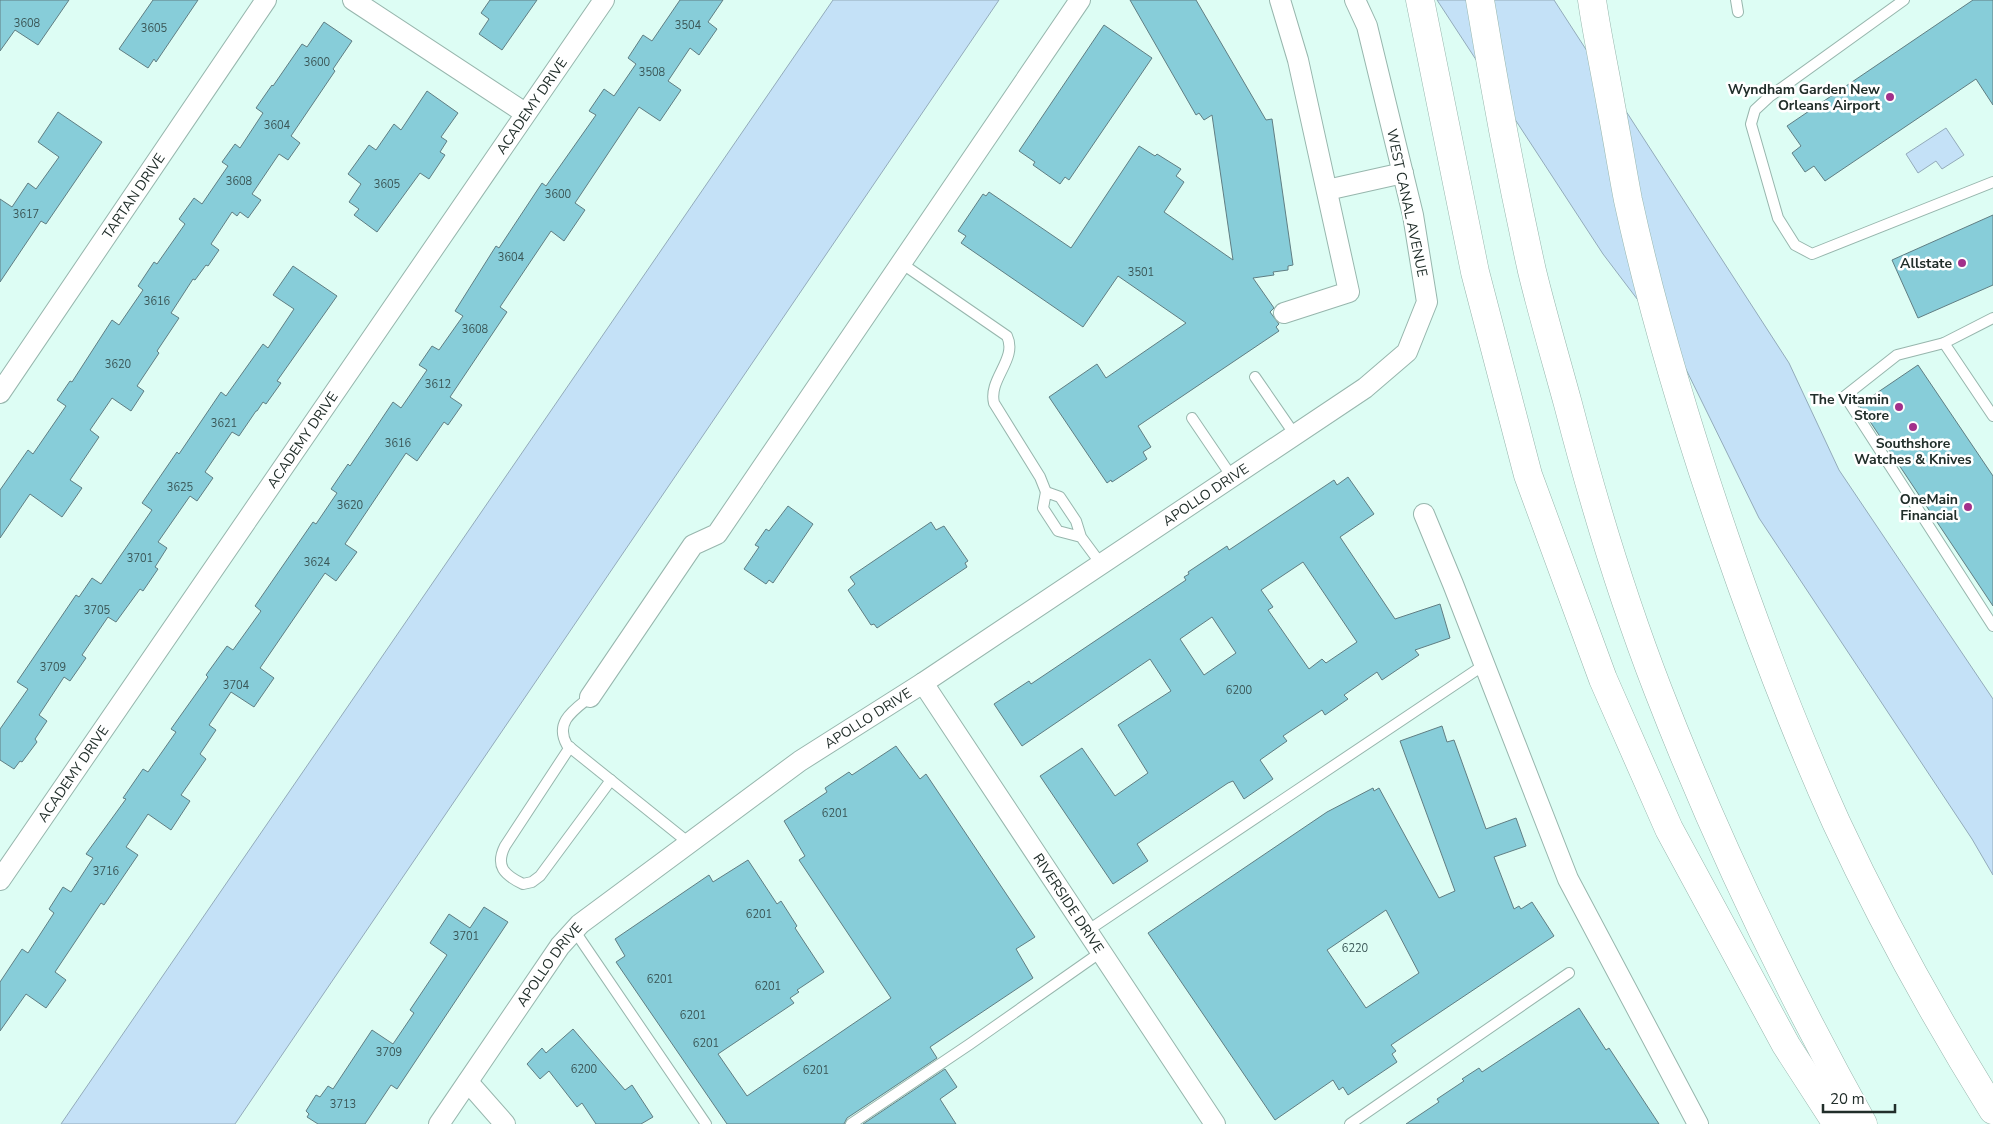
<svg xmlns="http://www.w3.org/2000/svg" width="1993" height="1124" viewBox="0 0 1993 1124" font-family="'Nunito Sans',sans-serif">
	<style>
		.water { fill: #c4e1f7; stroke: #93abba }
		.building { fill: #87cdd9; stroke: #607e83; fill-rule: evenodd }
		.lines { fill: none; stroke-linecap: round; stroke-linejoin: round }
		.lane-casing { stroke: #97b6ad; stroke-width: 12 }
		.street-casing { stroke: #97b6ad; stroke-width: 22 }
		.highway-casing { stroke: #97b6ad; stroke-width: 29 }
		.lane { stroke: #fff; stroke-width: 10 }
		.street { stroke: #fff; stroke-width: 20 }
		.highway { stroke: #fff; stroke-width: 28 }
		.poi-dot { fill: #a2308b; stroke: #fff; stroke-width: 2 }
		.labels { text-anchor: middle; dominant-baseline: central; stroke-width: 5; stroke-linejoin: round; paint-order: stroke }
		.number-label { font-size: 11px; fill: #3a5656 }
		.poi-label { font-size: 14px; font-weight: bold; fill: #212e2a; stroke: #fff; text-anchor: end }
		.street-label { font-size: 14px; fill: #212e2a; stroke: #fff }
	</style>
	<rect width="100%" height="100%" fill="#ddfdf4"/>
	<g class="water">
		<path d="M 833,0 L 999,0 L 235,1124 L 61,1124 Z"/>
		<path d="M 1437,0 L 1554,0 L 1789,363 L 1839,470 L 1993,699 L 1993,875 L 1972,839 L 1759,518 L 1678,353 L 1603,254 Z"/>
		<path d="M 1946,128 L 1964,155 L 1942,169 L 1936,161 L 1918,173 L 1906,154 Z"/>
	</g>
	<g class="building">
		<path d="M 0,0 L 69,0 L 38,45 L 15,30 L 0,51 Z"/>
		<path d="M 153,0 L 198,0 L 156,62 L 154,59 L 148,68 L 119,49 Z"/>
		<path d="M 490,0 L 537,0 L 502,50 L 479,34 L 489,19 L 481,13 Z"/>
		<path d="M 680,0 L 723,0 L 708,22 L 717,29 L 699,55 L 690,48 L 668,81 L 681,90 L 660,121 L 639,107 L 575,203 L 585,210 L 564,241 L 551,231 L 500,307 L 507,312 L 450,397 L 462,405 L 448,425 L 444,422 L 417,461 L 406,453 L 345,544 L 357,552 L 336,581 L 325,573 L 260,668 L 274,678 L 254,707 L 231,692 L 209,725 L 216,730 L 200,754 L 206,759 L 181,795 L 190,801 L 171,830 L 148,814 L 126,847 L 138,855 L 104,905 L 101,903 L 55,972 L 66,980 L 46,1008 L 26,994 L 0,1031 L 0,982 L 22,949 L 28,953 L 54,913 L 49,909 L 63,887 L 71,892 L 93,858 L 86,854 L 126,799 L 123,798 L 143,769 L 148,772 L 176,732 L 171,729 L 208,677 L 206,675 L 227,646 L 233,650 L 261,611 L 255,606 L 313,522 L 316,524 L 337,493 L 331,489 L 348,464 L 350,466 L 393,402 L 401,408 L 427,370 L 419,365 L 432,346 L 439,350 L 463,316 L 455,311 L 496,246 L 499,248 L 542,183 L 546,186 L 596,115 L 589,111 L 604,89 L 614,96 L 636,64 L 628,58 L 643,35 L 652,41 Z"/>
		<path d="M 1130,0 L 1196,0 L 1266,120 L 1272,119 L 1293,265 L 1288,266 L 1288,270 L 1273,272 L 1274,275 L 1253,278 L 1274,308 L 1270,312 L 1279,324 L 1276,327 L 1279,331 L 1138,426 L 1151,447 L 1143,452 L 1147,459 L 1112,482 L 1111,480 L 1107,483 L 1049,397 L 1097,364 L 1106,378 L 1186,323 L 1118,276 L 1083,327 L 961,243 L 966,236 L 958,231 L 983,194 L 986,196 L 989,192 L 1071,248 L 1139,146 L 1155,156 L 1157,154 L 1181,169 L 1176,176 L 1184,182 L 1164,212 L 1233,260 L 1212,115 L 1204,120 L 1199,113 L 1196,115 Z"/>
		<path d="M 1973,0 L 1993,0 L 1993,105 L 1976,79 L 1825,181 L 1814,166 L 1805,172 L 1792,153 L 1801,146 L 1787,126 Z"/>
		<path d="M 324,22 L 352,41 L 333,69 L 335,71 L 291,136 L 300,143 L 288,160 L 279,154 L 252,194 L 261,200 L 248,218 L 240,212 L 237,216 L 232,212 L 211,244 L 219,250 L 208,266 L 206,265 L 195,280 L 193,279 L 171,313 L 179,318 L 157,351 L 159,353 L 137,386 L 144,391 L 131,411 L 112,398 L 90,430 L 99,437 L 70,480 L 82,488 L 62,517 L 30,494 L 0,538 L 0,490 L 28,450 L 33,454 L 66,406 L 57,400 L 70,381 L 72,382 L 112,320 L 119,325 L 143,290 L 138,286 L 154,262 L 157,264 L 185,224 L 179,219 L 194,198 L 202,204 L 228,166 L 222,162 L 235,144 L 240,148 L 263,113 L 256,108 L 272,85 L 273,86 L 302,44 L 307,47 Z"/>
		<path d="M 1104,25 L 1152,58 L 1069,180 L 1065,177 L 1060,184 L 1033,165 L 1035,162 L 1019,151 Z"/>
		<path d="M 427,91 L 458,113 L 441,137 L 447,141 L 440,152 L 445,155 L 429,179 L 420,173 L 377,232 L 354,215 L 359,209 L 349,202 L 361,184 L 348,174 L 369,145 L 376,150 L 394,124 L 401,130 Z"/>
		<path d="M 58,112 L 102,142 L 46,224 L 41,221 L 0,282 L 0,199 L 12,207 L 28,183 L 36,189 L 59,157 L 38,142 Z"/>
		<path d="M 1993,215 L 1993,285 L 1918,318 L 1892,260 Z"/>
		<path d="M 293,266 L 337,296 L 277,381 L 281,383 L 266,404 L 263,402 L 257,411 L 256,411 L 239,436 L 232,432 L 205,472 L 213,478 L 197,501 L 190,496 L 158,542 L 167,548 L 155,567 L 158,569 L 143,591 L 140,589 L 116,622 L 108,617 L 82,655 L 86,658 L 70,681 L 64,677 L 39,715 L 47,721 L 35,739 L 37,742 L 22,762 L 20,761 L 14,769 L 0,760 L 0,729 L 28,689 L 17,682 L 76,595 L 79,597 L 92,578 L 101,584 L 152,510 L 142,503 L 177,452 L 179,454 L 221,392 L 226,396 L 263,344 L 268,348 L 294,309 L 273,295 Z"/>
		<path d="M 1918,365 L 1993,476 L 1993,606 L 1859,405 Z"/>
		<path d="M 1348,477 L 1374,514 L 1340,537 L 1395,619 L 1440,604 L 1450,638 L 1415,650 L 1419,655 L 1382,680 L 1377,672 L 1344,695 L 1348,699 L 1325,715 L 1322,710 L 1283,736 L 1287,741 L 1260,760 L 1273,779 L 1244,799 L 1233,781 L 1228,783 L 1137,844 L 1148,861 L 1113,884 L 1040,776 L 1082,748 L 1115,796 L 1148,773 L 1118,725 L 1171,691 L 1150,659 L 1022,746 L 994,704 L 1029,681 L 1031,684 L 1186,580 L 1184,577 L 1189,574 L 1188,572 L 1227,546 L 1229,550 L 1334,480 L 1337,485 ZM 1303,562 L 1357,642 L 1326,663 L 1322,659 L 1309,669 L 1268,610 L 1273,607 L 1261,590 ZM 1212,617 L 1236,653 L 1204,675 L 1180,639 Z"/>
		<path d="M 788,506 L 813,524 L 773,583 L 769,580 L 766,584 L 744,569 L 759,547 L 755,545 L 766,529 L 769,531 Z"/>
		<path d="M 931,522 L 936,530 L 944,526 L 968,561 L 965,563 L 967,567 L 877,628 L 874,624 L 871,625 L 848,590 L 855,584 L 850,577 Z"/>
		<path d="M 1442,726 L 1447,742 L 1454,740 L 1486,829 L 1516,818 L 1526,846 L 1494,857 L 1514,909 L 1519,906 L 1521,909 L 1532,902 L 1554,936 L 1391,1045 L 1396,1051 L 1392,1054 L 1397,1062 L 1348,1095 L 1343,1087 L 1339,1090 L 1333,1080 L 1275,1120 L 1148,933 L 1327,812 L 1373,788 L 1374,791 L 1379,788 L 1439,898 L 1455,891 L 1400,741 ZM 1386,910 L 1419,973 L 1366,1008 L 1327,950 Z"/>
		<path d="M 896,746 L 920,779 L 926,774 L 1035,937 L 1016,949 L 1033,978 L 930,1047 L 937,1058 L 847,1118 L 844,1124 L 727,1124 L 616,962 L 625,956 L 615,939 L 709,875 L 713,882 L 748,860 L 777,904 L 781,901 L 797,926 L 795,928 L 824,972 L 797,990 L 799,992 L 790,998 L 794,1003 L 718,1054 L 747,1096 L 891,998 L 799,860 L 805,856 L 784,821 L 827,792 L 825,788 L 849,772 L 852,775 Z"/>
		<path d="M 484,907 L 508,922 L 397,1089 L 391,1085 L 365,1124 L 318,1124 L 307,1117 L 309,1114 L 306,1111 L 316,1095 L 320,1097 L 328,1086 L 333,1089 L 372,1030 L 393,1044 L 414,1013 L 410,1010 L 447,955 L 430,943 L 449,914 L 470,928 Z"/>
		<path d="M 1579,1008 L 1606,1050 L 1609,1048 L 1659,1124 L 1406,1124 L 1439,1102 L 1437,1099 L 1464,1081 L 1462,1079 L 1479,1068 L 1482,1072 Z"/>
		<path d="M 573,1029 L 625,1090 L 632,1085 L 653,1117 L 641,1124 L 596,1124 L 582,1103 L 577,1107 L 549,1071 L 540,1079 L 527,1064 L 542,1048 L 546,1053 Z"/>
		<path d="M 945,1069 L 957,1087 L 940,1099 L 956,1124 L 863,1124 Z"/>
	</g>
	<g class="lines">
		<g class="lane-casing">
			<g id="lane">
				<path d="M 1736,0 L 1738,12"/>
				<path d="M 1904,0 L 1769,97 L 1755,110 L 1751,124 L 1778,218 L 1795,245 L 1812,254 L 1993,182"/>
				<path d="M 901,263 L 1007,336 C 1018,359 988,379 994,403 L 1040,477 L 1046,492"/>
				<path d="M 1993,318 L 1944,343 L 1897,355 L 1845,396 L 1993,626"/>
				<path d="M 1944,343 L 1993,416"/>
				<path d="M 1255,377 L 1295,435"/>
				<path d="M 1192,418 L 1232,477"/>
				<path d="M 1081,537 L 1058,531 L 1043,508 L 1046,492 L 1060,497 L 1076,521 L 1081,537 L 1101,564"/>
				<path d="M 590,697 C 574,710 554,722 567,745 L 689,843"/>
				<path d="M 570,747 L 505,846 C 495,866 504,875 523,884 L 532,882 L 540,876 L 611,780"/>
				<path d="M 574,930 L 706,1124"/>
				<path d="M 1087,931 L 1484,665"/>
				<path d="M 851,1124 L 970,1044 L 1101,952"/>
				<path d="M 1350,1124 L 1569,973"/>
			</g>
		</g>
		<g class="street-casing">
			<g id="street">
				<path d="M 353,0 L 525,113"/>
				<path d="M 1280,0 L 1298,60 L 1349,292 L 1284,313"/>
				<path d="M 1327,190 L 1403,173"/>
				<path id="s1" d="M 0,393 L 266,0"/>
				<path d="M 1424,514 L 1453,584 L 1568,879 L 1698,1124"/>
				<path id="s2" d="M 923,683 L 1215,1124"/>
				<path d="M 590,697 L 693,545 L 717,534 L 1080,0"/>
				<path id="s3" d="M 0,880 L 604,0"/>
				<path d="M 468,1082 L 505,1124"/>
				<path id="s4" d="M 439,1124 L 560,946 L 580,924 L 800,761 L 923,683 L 1365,388 L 1407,352 L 1427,302 L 1413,215 L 1367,26 L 1355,0"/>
			</g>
		</g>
		<g class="highway-casing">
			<g id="highway">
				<path d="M 1420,0 L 1475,272 L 1528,475 L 1603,679 L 1669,829 L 1786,1045 L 1837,1124"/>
				<path d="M 1480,0 C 1495,91 1512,181 1532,271 C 1543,316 1556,360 1568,404 C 1593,501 1622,597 1658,690 C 1716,840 1785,984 1863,1124"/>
				<path d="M 1592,0 C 1597,35 1605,71 1611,106 C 1617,137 1622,169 1628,200 C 1653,315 1687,427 1725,538 C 1758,634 1794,729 1836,822 C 1882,921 1935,1017 1993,1110"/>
			</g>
		</g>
		<use href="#lane" class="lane"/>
		<use href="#street" class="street"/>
		<use href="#highway" class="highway"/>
	</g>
	<g class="poi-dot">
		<circle cx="1890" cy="97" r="5"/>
		<circle cx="1962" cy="263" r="5"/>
		<circle cx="1899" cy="407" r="5"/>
		<circle cx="1913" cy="427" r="5"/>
		<circle cx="1968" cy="507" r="5"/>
	</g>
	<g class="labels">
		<g class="number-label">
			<text x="27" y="23">3608</text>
			<text x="688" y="25">3504</text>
			<text x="154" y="28">3605</text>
			<text x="317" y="62">3600</text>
			<text x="652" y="72">3508</text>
			<text x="277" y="125">3604</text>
			<text x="239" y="181">3608</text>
			<text x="387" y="184">3605</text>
			<text x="558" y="194">3600</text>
			<text x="26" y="214">3617</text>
			<text x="511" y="257">3604</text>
			<text x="1141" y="272">3501</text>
			<text x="157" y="301">3616</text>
			<text x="475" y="329">3608</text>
			<text x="118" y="364">3620</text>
			<text x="438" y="384">3612</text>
			<text x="224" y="423">3621</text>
			<text x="398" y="443">3616</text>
			<text x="180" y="487">3625</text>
			<text x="350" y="505">3620</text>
			<text x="140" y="558">3701</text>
			<text x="317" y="562">3624</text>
			<text x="97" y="610">3705</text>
			<text x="53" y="667">3709</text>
			<text x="236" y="685">3704</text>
			<text x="1239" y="690">6200</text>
			<text x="835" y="813">6201</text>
			<text x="106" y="871">3716</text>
			<text x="759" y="914">6201</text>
			<text x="466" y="936">3701</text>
			<text x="1355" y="948">6220</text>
			<text x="660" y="979">6201</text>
			<text x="768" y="986">6201</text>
			<text x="693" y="1015">6201</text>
			<text x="706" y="1043">6201</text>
			<text x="389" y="1052">3709</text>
			<text x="584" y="1069">6200</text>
			<text x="816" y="1070">6201</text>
			<text x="343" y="1104">3713</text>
		</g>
		<g class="poi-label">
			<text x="1880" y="89">Wyndham Garden New<tspan x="1880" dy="16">Orleans Airport</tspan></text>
			<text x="1952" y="263">Allstate</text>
			<text x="1889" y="399">The Vitamin<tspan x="1889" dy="16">Store</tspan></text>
			<text x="1913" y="443" text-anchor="middle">Southshore<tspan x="1913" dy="16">Watches &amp; Knives</tspan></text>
			<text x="1958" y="499">OneMain<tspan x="1958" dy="16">Financial</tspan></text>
		</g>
		<g class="street-label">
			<text stroke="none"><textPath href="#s3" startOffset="939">ACADEMY DRIVE</textPath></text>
			<text stroke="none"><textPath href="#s1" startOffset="238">TARTAN DRIVE</textPath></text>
			<text transform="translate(1407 203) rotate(78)">WEST CANAL AVENUE</text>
			<text stroke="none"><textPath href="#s3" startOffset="534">ACADEMY DRIVE</textPath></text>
			<text stroke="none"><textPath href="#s4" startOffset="1004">APOLLO DRIVE</textPath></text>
			<text stroke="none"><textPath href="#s4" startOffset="599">APOLLO DRIVE</textPath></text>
			<text stroke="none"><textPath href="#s3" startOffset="129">ACADEMY DRIVE</textPath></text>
			<text stroke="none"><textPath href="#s2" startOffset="264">RIVERSIDE DRIVE</textPath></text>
			<text stroke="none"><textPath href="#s4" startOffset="194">APOLLO DRIVE</textPath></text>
		</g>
	</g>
	<path d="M1823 1104v8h72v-8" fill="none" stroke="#212e2a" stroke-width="2.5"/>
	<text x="1830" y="1104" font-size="15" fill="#212e2a" stroke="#ffffff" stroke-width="4" paint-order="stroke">20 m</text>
</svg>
